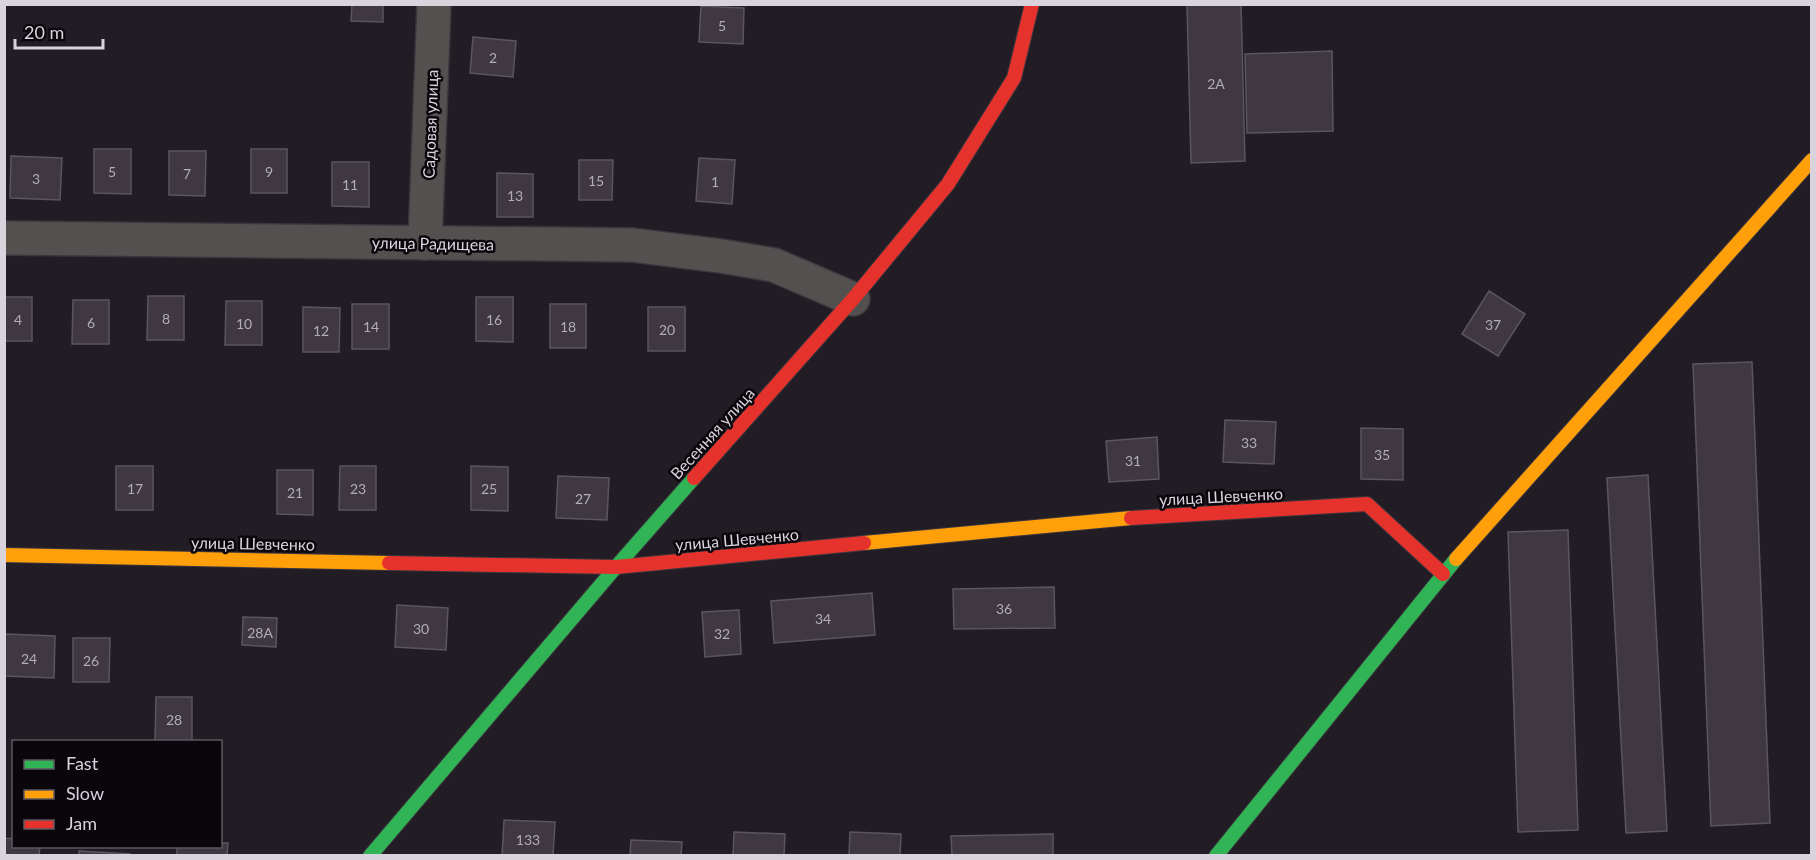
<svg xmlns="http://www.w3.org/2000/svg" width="1816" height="860" font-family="Lato,sans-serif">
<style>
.building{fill:#3f3843;stroke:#5b565d;stroke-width:1.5}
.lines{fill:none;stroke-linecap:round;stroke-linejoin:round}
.street-casing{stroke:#3b363d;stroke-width:36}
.fast-casing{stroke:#3b363d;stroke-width:16}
.slow-casing{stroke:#3b363d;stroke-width:16}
.jam-casing{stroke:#3b363d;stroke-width:16}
.street{stroke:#535050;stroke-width:33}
.fast{stroke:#30b455;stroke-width:14}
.slow{stroke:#ff9f0a;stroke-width:14}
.jam{stroke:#e5322d;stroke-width:14}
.labels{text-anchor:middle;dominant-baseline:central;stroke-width:5;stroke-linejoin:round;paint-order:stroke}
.number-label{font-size:14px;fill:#b2acb6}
.street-label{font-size:16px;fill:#d9d3dd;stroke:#0a060c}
</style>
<rect width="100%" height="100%" fill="#221c24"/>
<g class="building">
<path d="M352 4H383V22L351 21Z"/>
<path d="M1187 4H1241L1245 161 1191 163Z"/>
<path d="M701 6 744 8 743 44 699 42Z"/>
<path d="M473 37 516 41 513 77 470 73Z"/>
<path d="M1332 51 1333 131 1247 133 1245 54Z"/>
<path d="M94 149H131V194L94 193Z"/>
<rect x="251" y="149" width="36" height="44"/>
<path d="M169 151H206L205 196 169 195Z"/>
<path d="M11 156 62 158 60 200 10 198Z"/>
<path d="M699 158 735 160 732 204 696 201Z"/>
<path d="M579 160H613L612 200H579Z"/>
<path d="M332 162H369V207L332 206Z"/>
<path d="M497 173 533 174V217H497Z"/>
<path d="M1489 291 1525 314 1498 356 1462 334Z"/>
<path d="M148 296H184V340H147Z"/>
<rect x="4" y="297" width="28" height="44"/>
<path d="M476 297H513V342L476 341Z"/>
<path d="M73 300H109V344H72Z"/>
<path d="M226 301H262V345H225Z"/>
<rect x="352" y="304" width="37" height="45"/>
<rect x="550" y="304" width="36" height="44"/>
<path d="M303 307 340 308 339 352H303Z"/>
<rect x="648" y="307" width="37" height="44"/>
<path d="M1752 362 1770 823 1711 826 1693 364Z"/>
<path d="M1225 420 1276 422 1274 464 1223 462Z"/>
<path d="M1361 428 1403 429V480L1361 479Z"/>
<path d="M1157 437 1159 479 1109 482 1106 441Z"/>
<rect x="116" y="466" width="37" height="44"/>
<path d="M340 466H376V510H339Z"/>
<path d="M471 466 508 467V511L471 510Z"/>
<path d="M277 470H313V515L277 514Z"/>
<path d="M1648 475 1667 831 1626 833 1607 478Z"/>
<path d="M558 476 609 478 607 520 556 518Z"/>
<path d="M1568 530 1578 830 1518 832 1508 532Z"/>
<path d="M1054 587 1055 628 954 629 953 589Z"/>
<path d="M872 593 875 635 774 643 771 601Z"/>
<path d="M397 605 448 608 446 650 395 647Z"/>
<path d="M739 610 741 654 705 657 702 612Z"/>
<path d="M243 617 277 618 276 647 242 645Z"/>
<path d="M5 634 55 636 54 678 4 676Z"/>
<path d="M73 638H110L109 682H73Z"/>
<path d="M156 697H192V741H155Z"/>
<path d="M504 820 555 822 553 856H502Z"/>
<path d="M734 832 785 834 784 856H733Z"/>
<path d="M850 832 901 834 900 856H849Z"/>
<path d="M1053 834V856H952L951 836Z"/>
<path d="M4 838 14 839V846H40L39 856H4Z"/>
<path d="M631 840 682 842 681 856H630Z"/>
<path d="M220 843H228L227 856H177V846H220Z"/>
<path d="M79 851 130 854 129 856H79Z"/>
</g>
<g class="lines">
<defs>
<g id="street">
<path d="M4 238 632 245 721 256 774 265 853 299"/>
<path d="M425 243 434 4"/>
</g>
<g id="fast">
<path d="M370 856 616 567 694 478"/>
<path d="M1216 856 1456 559"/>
</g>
<g id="slow">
<path d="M864 543 1131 518"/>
<path d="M4 555 389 563"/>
<path d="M1456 559 1812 160"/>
</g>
<g id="jam">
<path d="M694 478 853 299 948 184 1014 78 1032 4"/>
<path d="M1131 518 1367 504 1443 574"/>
<path d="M389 563 616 567 864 543"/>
</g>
</defs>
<use href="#street" class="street-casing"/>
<use href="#fast" class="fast-casing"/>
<use href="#slow" class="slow-casing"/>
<use href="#jam" class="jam-casing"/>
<use href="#street" class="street"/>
<use href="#fast" class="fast"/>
<use href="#slow" class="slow"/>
<use href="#jam" class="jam"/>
</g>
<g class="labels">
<g class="number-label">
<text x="722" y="25">5</text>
<text x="493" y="57">2</text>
<text x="1216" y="83">2А</text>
<text x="112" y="171">5</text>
<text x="269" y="171">9</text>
<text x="187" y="173">7</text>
<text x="36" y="178">3</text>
<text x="596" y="180">15</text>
<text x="715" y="181">1</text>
<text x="350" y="184">11</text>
<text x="515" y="195">13</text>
<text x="166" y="318">8</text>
<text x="18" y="319">4</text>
<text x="494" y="319">16</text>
<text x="91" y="322">6</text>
<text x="244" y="323">10</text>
<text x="1493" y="324">37</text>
<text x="371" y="326">14</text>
<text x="568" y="326">18</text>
<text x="667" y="329">20</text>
<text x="321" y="330">12</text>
<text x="1249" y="442">33</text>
<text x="1382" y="454">35</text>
<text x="1133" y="460">31</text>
<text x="135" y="488">17</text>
<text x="358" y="488">23</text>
<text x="489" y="488">25</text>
<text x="295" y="492">21</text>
<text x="583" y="498">27</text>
<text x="1004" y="608">36</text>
<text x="823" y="618">34</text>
<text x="421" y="628">30</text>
<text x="260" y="632">28А</text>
<text x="722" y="633">32</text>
<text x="29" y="658">24</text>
<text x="91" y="660">26</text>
<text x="174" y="719">28</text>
<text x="528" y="839">133</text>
</g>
<g class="street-label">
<text transform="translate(430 124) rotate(-88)">Садовая улица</text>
<text transform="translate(433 243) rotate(1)">улица Радищева</text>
<text transform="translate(712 433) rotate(-48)">Весенняя улица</text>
<text transform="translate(1221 496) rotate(-3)">улица Шевченко</text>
<text transform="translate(737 539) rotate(-5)">улица Шевченко</text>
<text transform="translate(253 543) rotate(1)">улица Шевченко</text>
</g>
</g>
<rect width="1816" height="860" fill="none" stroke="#d9d3dd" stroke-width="12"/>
<rect x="12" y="740" width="210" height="108" fill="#0a060c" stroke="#5d5860" stroke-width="1.5"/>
<rect x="24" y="760" width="30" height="9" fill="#30b455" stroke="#5d5860" stroke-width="1.5"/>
<text x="66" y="770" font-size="18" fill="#d9d3dd">Fast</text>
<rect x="24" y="790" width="30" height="9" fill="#ff9f0a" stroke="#5d5860" stroke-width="1.5"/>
<text x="66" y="800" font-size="18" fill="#d9d3dd">Slow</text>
<rect x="24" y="820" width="30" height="9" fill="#e5322d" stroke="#5d5860" stroke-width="1.5"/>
<text x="66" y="830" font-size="18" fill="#d9d3dd">Jam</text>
<path d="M15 39v9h88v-9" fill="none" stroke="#d9d3dd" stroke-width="3"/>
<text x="24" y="39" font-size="18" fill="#d9d3dd" stroke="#0a060c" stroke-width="4.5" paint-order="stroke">20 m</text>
</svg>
